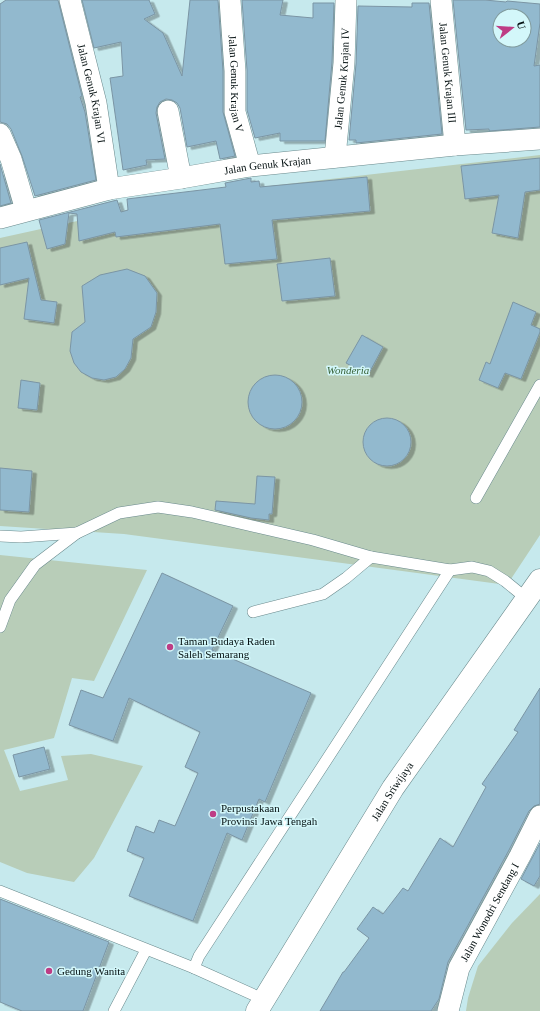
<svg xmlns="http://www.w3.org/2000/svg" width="540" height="1011" font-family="Georgia,serif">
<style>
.green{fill:#b8cdb8}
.building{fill:#92b9ce;stroke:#7b95a4;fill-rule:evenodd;filter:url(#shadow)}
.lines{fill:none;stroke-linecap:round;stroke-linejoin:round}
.lane-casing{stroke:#69898c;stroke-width:12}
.street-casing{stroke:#69898c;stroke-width:22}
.secondary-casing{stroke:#69898c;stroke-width:23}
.lane{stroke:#fff;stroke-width:11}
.street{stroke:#fff;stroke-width:21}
.secondary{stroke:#fff;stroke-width:22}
.poi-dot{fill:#be3c85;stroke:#d3f7fa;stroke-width:1.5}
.labels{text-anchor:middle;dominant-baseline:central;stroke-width:3;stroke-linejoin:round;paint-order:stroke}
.street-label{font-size:11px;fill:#041011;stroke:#d3f7fa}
.park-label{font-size:11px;font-style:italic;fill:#396339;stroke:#d3f7fa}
.poi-label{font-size:11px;fill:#041011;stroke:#d3f7fa;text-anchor:start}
</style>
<defs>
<filter id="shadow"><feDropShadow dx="4.5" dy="2.5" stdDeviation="0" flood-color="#0004"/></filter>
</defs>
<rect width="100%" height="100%" fill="#c6e9ed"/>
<g class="green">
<path d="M540 155V535L507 585 124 534 0 526V238L200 194Z"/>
<path d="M0 555 147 570 94 681 72 678 54 738 4 750 20 791 68 780 61 756 91 754 143 766 94 858 74 882 27 873 0 862Z"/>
<path d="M540 894V1011H466L468 998 478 966 512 923Z"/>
</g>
<g class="building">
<path d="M6 0H58L82 96 80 97 85 112 96 180 35 196 22 156 11 129 7 124 0 122V4Z"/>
<path d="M82 0H149L155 14 144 19 163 33 182 76 190 0H218L223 71V112L235 156 220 159 216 141 187 147 180 108 177 103 172 100 166 99 160 102 157 107 156 113 165 159 146 160 147 165 123 170 110 78 123 76 121 42 94 48Z"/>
<path d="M242 0H283L280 15 313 18V3H334L332 62 325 141H280V133L255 138 247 110V70Z"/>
<path d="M453 0H485L506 2 507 1 540 4V23L534 66 540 65V127L489 131V129L466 130ZM500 16H524V40H500Z"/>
<path d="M412 3H429L442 134 356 143V140H349L356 64 358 6 412 7Z"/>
<path d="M540 158V190L525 192 518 238 492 233 499 195 465 199 461 166Z"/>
<path d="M0 164 11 203 0 206Z"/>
<path d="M367 177 370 211 272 220 277 259 225 264 220 224 116 237 115 232 79 241 77 214 69 213 65 244 47 249 39 220 117 200 121 212 128 210 127 199 226 187 225 183 251 178V182L259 181 260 187Z"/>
<path d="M27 242 41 300 57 302 54 323 24 319 29 278 0 285V248Z"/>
<path d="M330 258 335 296 282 301 277 264Z"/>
<path d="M127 269 145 276 157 293 156 312 151 327 133 339 131 358 125 369 116 377 104 380 92 378 81 372 74 363 70 351 72 332 85 322 82 286 100 275Z"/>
<path d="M513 302 536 312 531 325 540 329V332L521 379 505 373 498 388 479 380 486 362 490 364Z"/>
<path d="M362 335 383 347 368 375 346 363Z"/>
<circle cx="275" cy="402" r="27"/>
<path d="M21 380 40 383 37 410 18 408Z"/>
<circle cx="387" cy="442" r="24"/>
<path d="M0 468 32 471 29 512 0 510Z"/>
<path d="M257 476 275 477 272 514H269V520L251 518 215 510 216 501 255 504Z"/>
<path d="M162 573 233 606 212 650 311 693 265 802 259 799 242 840 227 833 193 921 129 896 144 858 127 851 136 826 154 833 159 820 175 826 198 773 185 767 200 732 129 698 113 741 69 725 81 690 103 698Z"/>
<path d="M540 688V804L534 806 529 811 509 850 448 962 439 999 431 1011H320L343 972H344L369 938 357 929 373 907 383 914 403 888 408 891 440 838 453 847 486 787 482 784 518 732 514 730Z"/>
<path d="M44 747 50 769 19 777 13 755Z"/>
<path d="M540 843V876L534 886 521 879Z"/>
<path d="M0 899 109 942 83 1011H22L0 1002Z"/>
</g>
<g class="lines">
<defs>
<g id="lane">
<path d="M476 498 540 385"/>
<path d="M0 536 21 537 77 533"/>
<path d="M253 612 323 594 346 578 371 557 450 570 472 567 489 571 505 581 527 599"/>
<path d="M0 627 10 600 35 565 77 533 119 513 158 507 192 512 313 540 371 557"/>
<path d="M0 891 194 968"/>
<path d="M263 999 194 968 199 956 450 570"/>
<path d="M114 1011 146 950"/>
</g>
<g id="street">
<path id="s1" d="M70 0 96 103 109 189"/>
<path id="s2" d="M230 0 235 71V112L250 166"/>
<path id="s3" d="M441 0 455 145"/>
<path d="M168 111 181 178"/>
<path d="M0 134 11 159 26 210"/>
<path id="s4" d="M335 157 344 63 346 0"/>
<path id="s5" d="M0 218 109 189 181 178 250 166 455 145 540 139"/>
<path id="s6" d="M448 1011 459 968 520 856 540 816"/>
</g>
<g id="secondary">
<path id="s7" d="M257 1011 393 788 540 580"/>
</g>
</defs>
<use href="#lane" class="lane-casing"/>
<use href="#street" class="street-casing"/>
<use href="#secondary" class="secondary-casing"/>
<use href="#lane" class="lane"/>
<use href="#street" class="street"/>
<use href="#secondary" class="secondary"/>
</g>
<g class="poi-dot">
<circle cx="170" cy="647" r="4"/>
<circle cx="213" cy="814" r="4"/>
<circle cx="49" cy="971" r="4"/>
</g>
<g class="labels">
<g class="street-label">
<text stroke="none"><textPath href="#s3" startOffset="73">Jalan Genuk Krajan III</textPath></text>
<text stroke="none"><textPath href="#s4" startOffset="79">Jalan Genuk Krajan IV</textPath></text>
<text stroke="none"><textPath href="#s2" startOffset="84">Jalan Genuk Krajan V</textPath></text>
<text stroke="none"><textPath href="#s1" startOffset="96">Jalan Genuk Krajan VI</textPath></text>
<text stroke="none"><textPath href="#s5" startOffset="273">Jalan Genuk Krajan</textPath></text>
<text stroke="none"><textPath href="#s7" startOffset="258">Jalan Sriwijaya</textPath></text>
<text stroke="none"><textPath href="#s6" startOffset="108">Jalan Wonodri Sendang I</textPath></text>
</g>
<g class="park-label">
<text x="348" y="370">Wonderia</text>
</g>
<g class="poi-label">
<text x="178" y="641">Taman Budaya Raden<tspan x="178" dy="13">Saleh Semarang</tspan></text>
<text x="221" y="808">Perpustakaan<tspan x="221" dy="13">Provinsi Jawa Tengah</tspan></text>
<text x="57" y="971">Gedung Wanita</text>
</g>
</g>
<g transform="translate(512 28) rotate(73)"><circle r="19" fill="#d3f7fa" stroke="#809b9d"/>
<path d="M0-3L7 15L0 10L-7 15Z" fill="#be3c85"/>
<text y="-6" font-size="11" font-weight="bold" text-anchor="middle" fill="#041011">U</text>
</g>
</svg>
